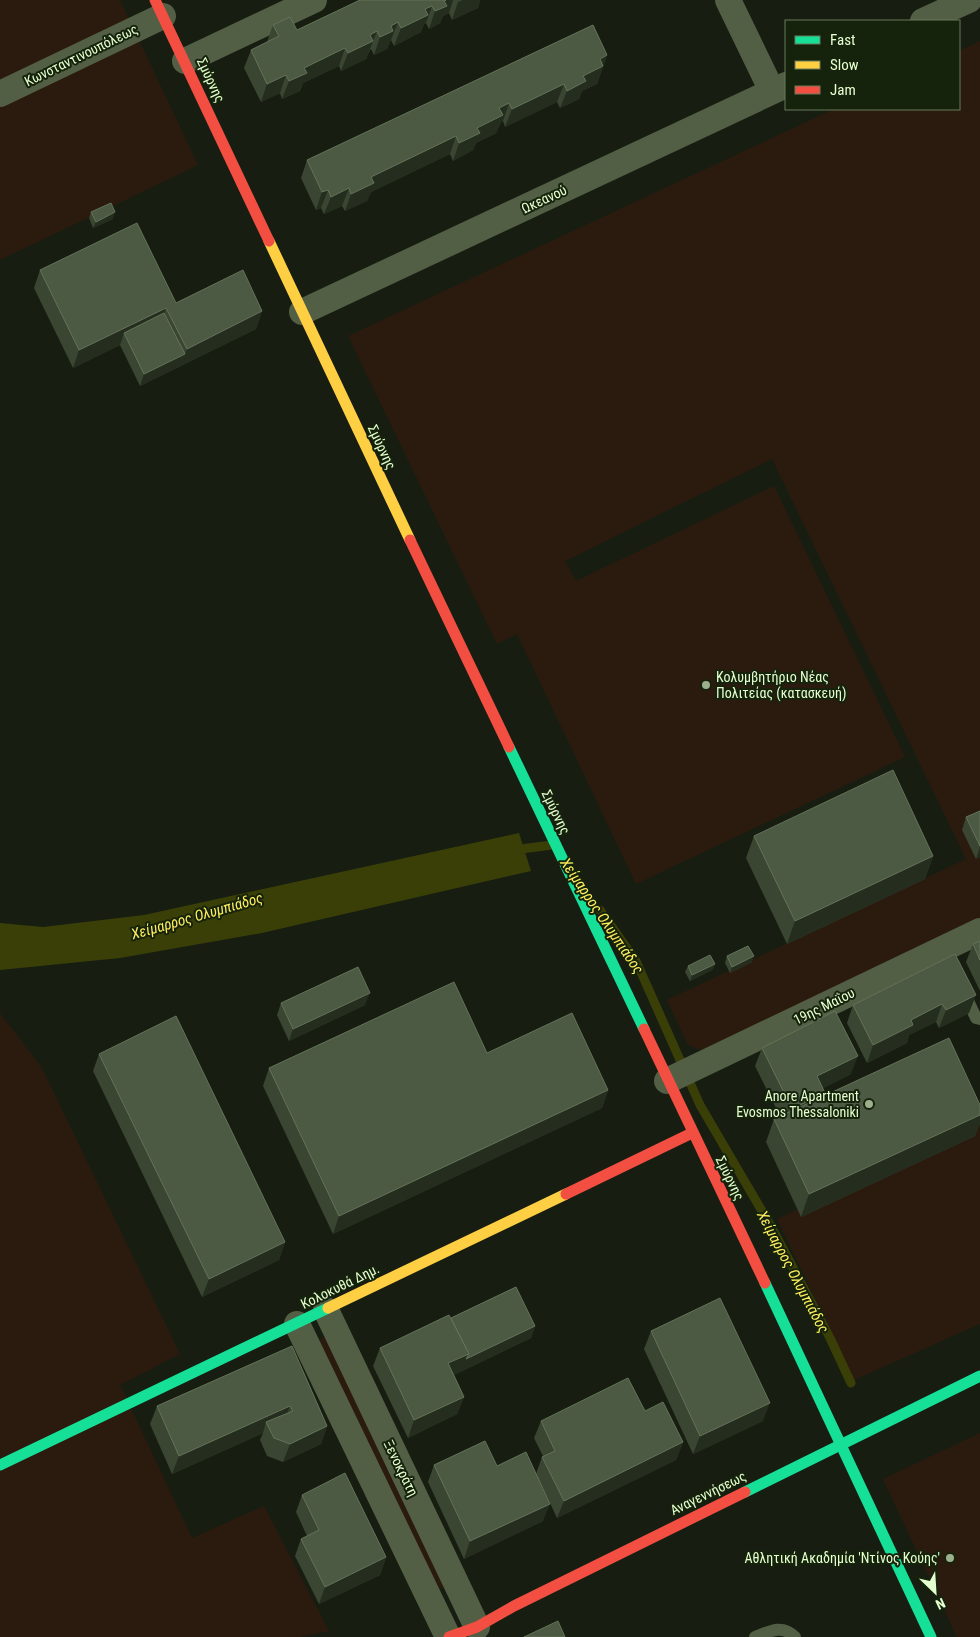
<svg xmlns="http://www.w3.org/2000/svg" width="980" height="1637" font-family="'Roboto Condensed',sans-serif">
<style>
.green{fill:#2b1b0f}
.water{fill:#3a3f07}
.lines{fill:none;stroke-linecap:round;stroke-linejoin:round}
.stream{stroke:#3a3f07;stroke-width:9}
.lane{stroke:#525f45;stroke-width:12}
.street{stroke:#525f45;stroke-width:26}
.fast{stroke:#16e098;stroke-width:11}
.slow{stroke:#ffcf43;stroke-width:11}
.jam{stroke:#f24e42;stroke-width:11}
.wall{fill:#3a4532}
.shaded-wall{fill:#242d1e}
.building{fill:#4c5943;stroke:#647359}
.poi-dot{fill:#9db08c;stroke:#16230c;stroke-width:2}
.labels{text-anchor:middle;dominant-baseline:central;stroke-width:4;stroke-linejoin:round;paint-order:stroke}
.street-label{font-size:14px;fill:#e5ffcf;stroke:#16230c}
.poi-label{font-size:14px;fill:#e5ffcf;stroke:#16230c;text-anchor:end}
.water-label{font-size:15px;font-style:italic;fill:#ffee5d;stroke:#16230c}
</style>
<rect width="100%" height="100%" fill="#171e11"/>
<g class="green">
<path d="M0 0H120L198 165 0 260Z"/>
<path d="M980 41V922L706 1052 688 1045 667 1000 966 859 772 459 565 561 576 581 774 486 905 757 636 884 517 634 497 644 348 336 834 109H959V51Z"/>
<path d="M0 1013 42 1068 180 1354 120 1385 192 1538 264 1506 329 1631 300 1637H0Z"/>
<path d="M980 1121V1324L854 1380 777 1219Z"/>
<path d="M323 1337H331L447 1586 435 1591 319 1342Z"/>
<path d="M980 1433V1637H957L883 1479Z"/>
</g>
<path class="water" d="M519 833 531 871 262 933 120 958 0 970V923L43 927 144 915Z"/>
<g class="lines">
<g class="stream">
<path d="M513 850 552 845"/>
<path d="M600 910 636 961 700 1105 772 1228 830 1338 851 1383"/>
</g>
<g class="lane">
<path d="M964 992 976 1018 980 1019"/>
<path d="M755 1637C770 1631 782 1624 795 1637"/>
</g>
<g class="street">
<path d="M728 0 772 91"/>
<path d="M923 21 969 0"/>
<path d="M185 61 314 0"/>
<path d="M0 94 163 16"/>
<path d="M302 312 786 85"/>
<path d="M667 1081 980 931"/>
<path d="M326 1310 477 1627"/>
<path d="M297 1324 448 1637"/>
</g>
<g class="fast">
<path d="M509 747 644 1029"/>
<path d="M765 1283 931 1637"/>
<path d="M0 1465 328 1308"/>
<path d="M745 1492 980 1376"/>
</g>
<g class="slow">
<path d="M269 241 410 540"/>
<path d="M328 1308 566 1194"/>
</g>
<g class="jam">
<path d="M155 0 269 241"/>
<path d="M410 540 509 747"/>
<path d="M644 1029 765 1283"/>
<path d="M566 1194 692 1133"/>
<path d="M449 1637 477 1627 514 1606 745 1492"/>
</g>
</g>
<g class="wall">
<path d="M360 0H480L478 8 452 20 449 13 443 16 440 23 429 29 426 23 424 24 421 32 394 46 391 40 390 41 387 49 374 55 371 49 370 50 366 59 341 71 339 66 303 83 300 91 282 99 280 93 261 102 244 68 251 50 267 42 273 25 297 30Z"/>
<path d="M607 55 597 84 582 91 579 99 560 108 557 102 505 127 503 121 501 122 496 133 476 143 473 150 453 161 450 154 371 192 367 201 345 211 342 206 324 214 321 208 316 210 301 178 307 160Z"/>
<path d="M91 212 113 219 93 228 89 218Z"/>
<path d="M40 270 176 303 262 311 256 329 140 386 120 345 73 368 34 288Z"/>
<path d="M980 811V857L976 859 962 830 966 817Z"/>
<path d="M754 836 933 856 925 879 787 944 746 858Z"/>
<path d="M980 941V991L966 962 973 944Z"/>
<path d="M955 954 969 1013 939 1028 936 1022 909 1035 907 1043 867 1063 847 1023 853 1005Z"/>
<path d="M727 956 752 962 730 973 725 963Z"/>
<path d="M715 964 712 970 690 981 685 972 688 966Z"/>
<path d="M281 1003 365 1005 289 1041 277 1015Z"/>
<path d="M762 1048 851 1074 823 1088 824 1096 980 1105V1123L975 1136 801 1217 766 1142 774 1119 780 1116 755 1066Z"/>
<path d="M487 1053 608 1090 602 1108 333 1234 263 1086 269 1068Z"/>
<path d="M99 1054 285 1242 279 1260 202 1297 93 1071Z"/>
<path d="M451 1318 535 1326 531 1338 454 1375 464 1397 457 1414 408 1438 373 1366 380 1348Z"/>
<path d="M651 1331 763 1421 693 1454 644 1349Z"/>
<path d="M292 1346 327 1426 321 1444 283 1462 267 1456 260 1440 263 1433 172 1474 150 1424 157 1406Z"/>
<path d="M645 1411 683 1442 676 1460 557 1518 542 1486 543 1521 464 1559 428 1482 434 1465 497 1466 536 1474 542 1457 543 1456 534 1438 541 1421Z"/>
<path d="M302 1495 386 1557 380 1575 319 1604 295 1556 301 1539 307 1536 296 1512Z"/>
</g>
<g class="shaded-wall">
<path d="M446 0H453L449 13 443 16 440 23 429 29 435 11Z"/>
<path d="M463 0H480L478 8 452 20 458 2Z"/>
<path d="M432 6 426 23 424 24 421 32 394 46 401 28 425 9Z"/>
<path d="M398 22 391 40 390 41 387 49 374 55 380 37 391 26Z"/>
<path d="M377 31 366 59 341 71 348 53 370 35Z"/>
<path d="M345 48 339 66 303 83 300 91 282 99 289 81 304 68Z"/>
<path d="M607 55 597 84 582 91 579 99 560 108 567 91 583 76 600 59Z"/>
<path d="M286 75 280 93 261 102 267 84Z"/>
<path d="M564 84 557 102 505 127 512 109Z"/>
<path d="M509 103 503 121 501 122 496 133 476 143 473 150 453 161 459 143 499 108Z"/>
<path d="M456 136 450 154 371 192 367 201 345 211 351 194 371 177Z"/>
<path d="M349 188 342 206 324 214 331 197Z"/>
<path d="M328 190 321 208 316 210 322 192Z"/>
<path d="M115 212 113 219 93 228 96 222Z"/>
<path d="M166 308 160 325 124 333 120 345 73 368 79 350Z"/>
<path d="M262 311 256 329 140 386 144 374 185 354 187 349Z"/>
<path d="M980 847V857L976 859Z"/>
<path d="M933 856 925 879 787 944 795 921Z"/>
<path d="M754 956 752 962 730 973 732 967Z"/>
<path d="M715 964 712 970 690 981 692 975Z"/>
<path d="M370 993 365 1005 289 1041 293 1029Z"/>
<path d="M976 995 969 1013 939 1028 946 1010Z"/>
<path d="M942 1004 936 1022 909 1035 907 1043 867 1063 873 1045 911 1020Z"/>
<path d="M858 1056 851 1074 811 1094 817 1076Z"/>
<path d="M608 1090 602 1108 333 1234 339 1216Z"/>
<path d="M825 1093 819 1110 786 1127 792 1109Z"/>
<path d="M980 1115V1123L975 1136 801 1217 809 1194Z"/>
<path d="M285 1242 279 1260 202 1297 209 1279Z"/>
<path d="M535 1326 531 1338 442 1381 448 1363 469 1354Z"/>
<path d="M464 1397 457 1414 408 1438 414 1420Z"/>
<path d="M770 1403 763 1421 693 1454 700 1436Z"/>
<path d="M290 1406 284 1423 266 1422 263 1433 172 1474 179 1456Z"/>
<path d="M327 1426 321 1444 283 1462 290 1444Z"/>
<path d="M683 1442 676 1460 557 1518 564 1501Z"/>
<path d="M550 1504 543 1521 464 1559 470 1541Z"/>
<path d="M386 1557 380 1575 319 1604 325 1587Z"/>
</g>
<g class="building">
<path d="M360 0H446L444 1 447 6 435 11 432 6 425 9 428 15 401 28 398 22 391 26 393 31 380 37 377 31 370 35 373 41 348 53 345 48 304 68 307 73 289 81 286 75 267 84 251 50 279 36 273 25 290 17 297 30Z"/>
<path d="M593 25 607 55 600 59 603 66 583 76 586 81 567 91 564 84 512 109 509 103 499 108 503 115 477 128 480 133 459 143 456 136 371 177 374 183 351 194 349 188 331 197 328 190 322 192 307 160Z"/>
<path d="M111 203 115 212 96 222 91 212Z"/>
<path d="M137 223 176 303 243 270 262 311 187 349 166 308 79 350 40 270Z"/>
<path d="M164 313 185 354 144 374 124 333Z"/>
<path d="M893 770 933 856 795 921 754 836Z"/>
<path d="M980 811V846L966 817Z"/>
<path d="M980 941V960L973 944Z"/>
<path d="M748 946 754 956 732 967 727 956Z"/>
<path d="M955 954 976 995 946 1010 942 1004 911 1020 913 1025 873 1045 853 1005Z"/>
<path d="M710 955 715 964 692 975 688 966Z"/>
<path d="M358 967 370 993 293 1029 281 1003Z"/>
<path d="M454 982 487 1053 572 1013 608 1090 339 1216 269 1068Z"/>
<path d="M835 1011 858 1056 817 1076 825 1093 792 1109 762 1048Z"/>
<path d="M176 1016 285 1242 209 1279 99 1054Z"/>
<path d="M949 1038 980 1105V1115L809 1194 774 1119Z"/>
<path d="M516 1287 535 1326 466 1359 469 1354 451 1318Z"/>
<path d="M720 1298 770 1403 700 1436 651 1331Z"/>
<path d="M449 1315 469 1354 448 1363 464 1397 414 1420 380 1348Z"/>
<path d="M292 1346 327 1426 290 1444 274 1438 266 1422 293 1411 290 1406 179 1456 157 1406Z"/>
<path d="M628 1378 645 1411 663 1402 683 1442 564 1501 542 1457 555 1451 541 1421Z"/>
<path d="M485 1441 497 1466 526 1452 550 1504 470 1541 434 1465Z"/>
<path d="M345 1473 386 1557 325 1587 301 1539 319 1530 302 1495Z"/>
<path d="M558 1621 565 1637H524Z"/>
</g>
<g class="poi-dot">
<circle cx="706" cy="685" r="5"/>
<circle cx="869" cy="1104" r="5"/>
<circle cx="950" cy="1558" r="5"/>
</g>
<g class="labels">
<g class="street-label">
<text transform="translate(81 55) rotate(-26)">Κωνσταντινουπόλεως</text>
<text transform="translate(211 80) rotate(65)">Σμύρνης</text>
<text transform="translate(544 199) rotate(-25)">Ωκεανού</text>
<text transform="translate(382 447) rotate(65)">Σμύρνης</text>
<text transform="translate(556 812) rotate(64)">Σμύρνης</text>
<text transform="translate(824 1006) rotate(-26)">19ης Μαΐου</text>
<text transform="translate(730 1178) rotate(64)">Σμύρνης</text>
<text transform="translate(340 1286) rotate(-26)">Κολοκυθά Δημ.</text>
<text transform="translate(401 1468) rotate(64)">Ξενοκράτη</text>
<text transform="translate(708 1493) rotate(-26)">Αναγεννήσεως</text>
</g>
<g class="poi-label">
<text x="716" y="677" text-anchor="start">Κολυμβητήριο Νέας<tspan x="716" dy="16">Πολιτείας (κατασκευή)</tspan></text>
<text x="859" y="1096">Anore Apartment<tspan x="859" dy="16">Evosmos Thessaloniki</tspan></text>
<text x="940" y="1558">Αθλητική Ακαδημία 'Ντίνος Κούης'</text>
</g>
<g class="water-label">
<text transform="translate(197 916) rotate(-16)">Χείμαρρος Ολυμπιάδος</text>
<text transform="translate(602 916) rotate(56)">Χείμαρρος Ολυμπιάδος</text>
<text transform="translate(793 1272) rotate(62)">Χείμαρρος Ολυμπιάδος</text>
</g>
</g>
<rect x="785" y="20" width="175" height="90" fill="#16230c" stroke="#697b5a"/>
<rect x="795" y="36" width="25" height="8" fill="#16e098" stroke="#697b5a"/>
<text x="830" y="45" font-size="15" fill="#e5ffcf">Fast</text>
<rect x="795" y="61" width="25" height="8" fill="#ffcf43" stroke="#697b5a"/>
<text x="830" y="70" font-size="15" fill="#e5ffcf">Slow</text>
<rect x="795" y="86" width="25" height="8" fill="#f24e42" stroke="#697b5a"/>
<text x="830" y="95" font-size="15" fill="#e5ffcf">Jam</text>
<g transform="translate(935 1592) rotate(155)" stroke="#16230c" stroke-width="4" paint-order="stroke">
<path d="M0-4L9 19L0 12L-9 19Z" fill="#e5ffcf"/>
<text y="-8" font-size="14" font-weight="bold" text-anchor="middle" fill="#e5ffcf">N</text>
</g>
</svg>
